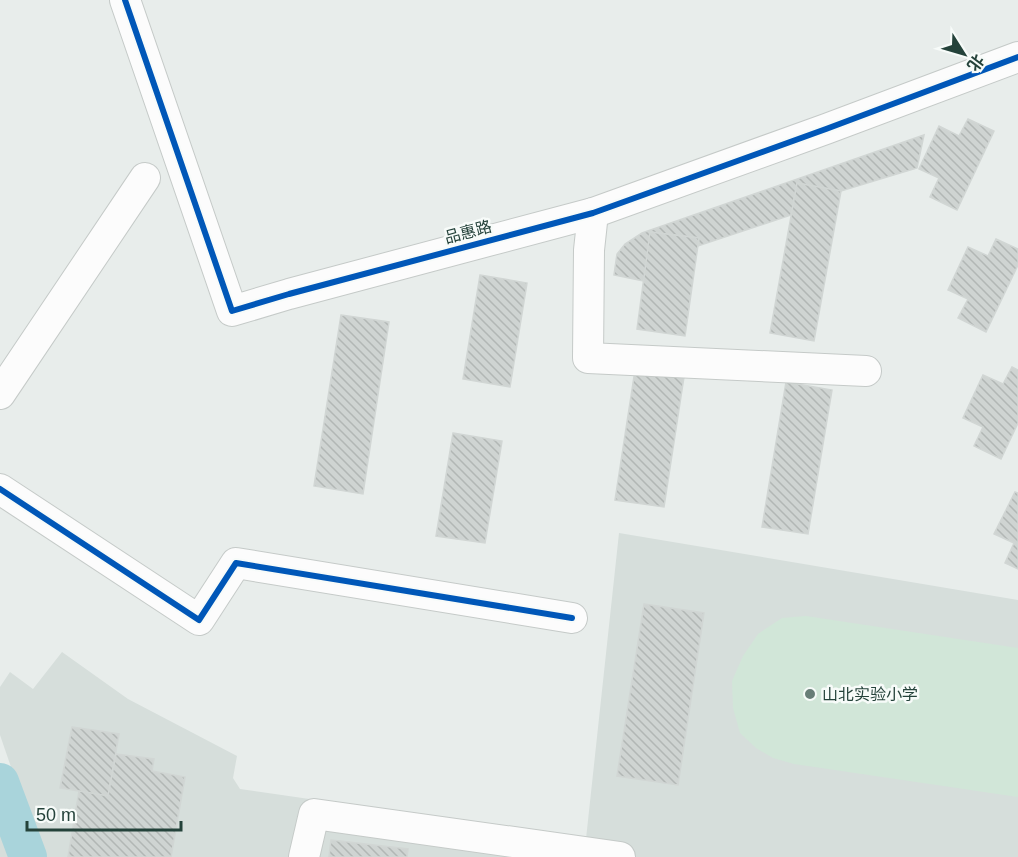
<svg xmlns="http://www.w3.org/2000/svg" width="1018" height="857" font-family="Helvetica,'Noto Sans SC',sans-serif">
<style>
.built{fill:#d6dedb}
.garden{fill:#d1e6d8}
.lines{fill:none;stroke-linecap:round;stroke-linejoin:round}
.river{stroke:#a9d4db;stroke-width:38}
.building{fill:url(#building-back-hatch);stroke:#d1d6d4;stroke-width:1.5}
.minor-casing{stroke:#c5cac8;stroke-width:32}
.minor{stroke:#fcfcfc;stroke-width:30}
.cycleway-casing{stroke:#f7fbf9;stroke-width:10}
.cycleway{stroke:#0057b8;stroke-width:6}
.poi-dot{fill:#697e78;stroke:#f7fbf9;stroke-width:2}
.labels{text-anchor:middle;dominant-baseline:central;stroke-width:5;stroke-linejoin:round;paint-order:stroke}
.street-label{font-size:16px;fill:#24423a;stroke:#f7fbf9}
.poi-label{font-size:16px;fill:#24423a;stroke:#f7fbf9;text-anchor:start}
</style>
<defs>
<pattern id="building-back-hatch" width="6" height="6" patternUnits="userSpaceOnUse" patternTransform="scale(1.5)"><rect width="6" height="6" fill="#cfd4d2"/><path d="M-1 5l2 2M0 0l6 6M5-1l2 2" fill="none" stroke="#b2b7b5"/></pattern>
</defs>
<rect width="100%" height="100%" fill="#e8edeb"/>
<g class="built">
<path d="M619 533 1018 600V857H42L0 735V687L10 672 33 689 62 652 128 699 237 756 233 778 240 789 586 839Z"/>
<path d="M0 821 14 857H0Z"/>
</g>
<path class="garden" d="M806 616 1018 648V797L794 764 773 758 756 748 740 733 733 708 732 681 743 656 758 634 782 618Z"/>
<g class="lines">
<path class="river" d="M0 782 28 857"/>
</g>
<g class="building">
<path d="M968 119 994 131 957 210 930 197 939 178 919 169 939 126 959 136Z"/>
<path d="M924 135 917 168 841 191 797 183 791 215 698 246 699 238 650 232 644 281 614 275 617 254 625 244 642 233Z"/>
<path d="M797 183 841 191 814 341 770 333Z"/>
<path d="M650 232 699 238 685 336 637 329Z"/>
<path d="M996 239 1018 249V265L986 332 958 318 968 299 948 290 968 247 988 256Z"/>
<path d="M480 275 527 283 510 387 463 379Z"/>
<path d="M341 315 389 322 363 494 314 486Z"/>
<path d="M1012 367 1018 370V423L1001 459 974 446 983 427 963 418 983 375 1003 384Z"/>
<path d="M635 370 684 377 664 507 615 500Z"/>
<path d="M786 382 832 390 808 534 762 527Z"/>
<path d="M453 433 502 441 485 543 436 536Z"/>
<path d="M1015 492 1018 493V569L1005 563 1014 543 994 534Z"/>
<path d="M644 604 704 613 678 785 617 776Z"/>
<path d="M72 727 119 734 108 796 60 788Z"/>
<path d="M116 754 154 759 152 771 185 777 171 857H68L79 791 108 796Z"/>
<path d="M331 840 408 849 407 857H329Z"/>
</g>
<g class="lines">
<defs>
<g id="minor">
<path d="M125 0 232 311 289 294 593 213 826 129 1018 57"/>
<path d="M593 213 589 250 588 358 866 371"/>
<path d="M0 394 145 178"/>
<path d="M0 489 199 620 236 563 572 618"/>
<path d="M304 857 314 814 620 857"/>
</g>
</defs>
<use href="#minor" class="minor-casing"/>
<use href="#minor" class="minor"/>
<defs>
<g id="cycleway">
<path d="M125 0 232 311 289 294 593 213 826 129 1018 57"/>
<path d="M0 489 199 620 236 563 572 618"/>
</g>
</defs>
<use href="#cycleway" class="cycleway-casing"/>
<use href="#cycleway" class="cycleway"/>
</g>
<circle class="poi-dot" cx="810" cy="694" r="6"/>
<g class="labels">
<g class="street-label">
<text transform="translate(468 232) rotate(-15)">品惠路</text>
</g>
<g class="poi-label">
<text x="822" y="694">山北实验小学</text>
</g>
</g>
<g transform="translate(964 54) rotate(127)" stroke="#f7fbf9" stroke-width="4.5" paint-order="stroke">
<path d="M0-4.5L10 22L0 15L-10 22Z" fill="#24423a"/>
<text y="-9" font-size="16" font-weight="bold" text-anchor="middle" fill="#24423a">北</text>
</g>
<path d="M27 821v9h154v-9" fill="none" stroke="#24423a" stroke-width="3"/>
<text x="36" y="821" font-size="18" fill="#24423a" stroke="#f7fbf9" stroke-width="4.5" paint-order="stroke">50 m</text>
</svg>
